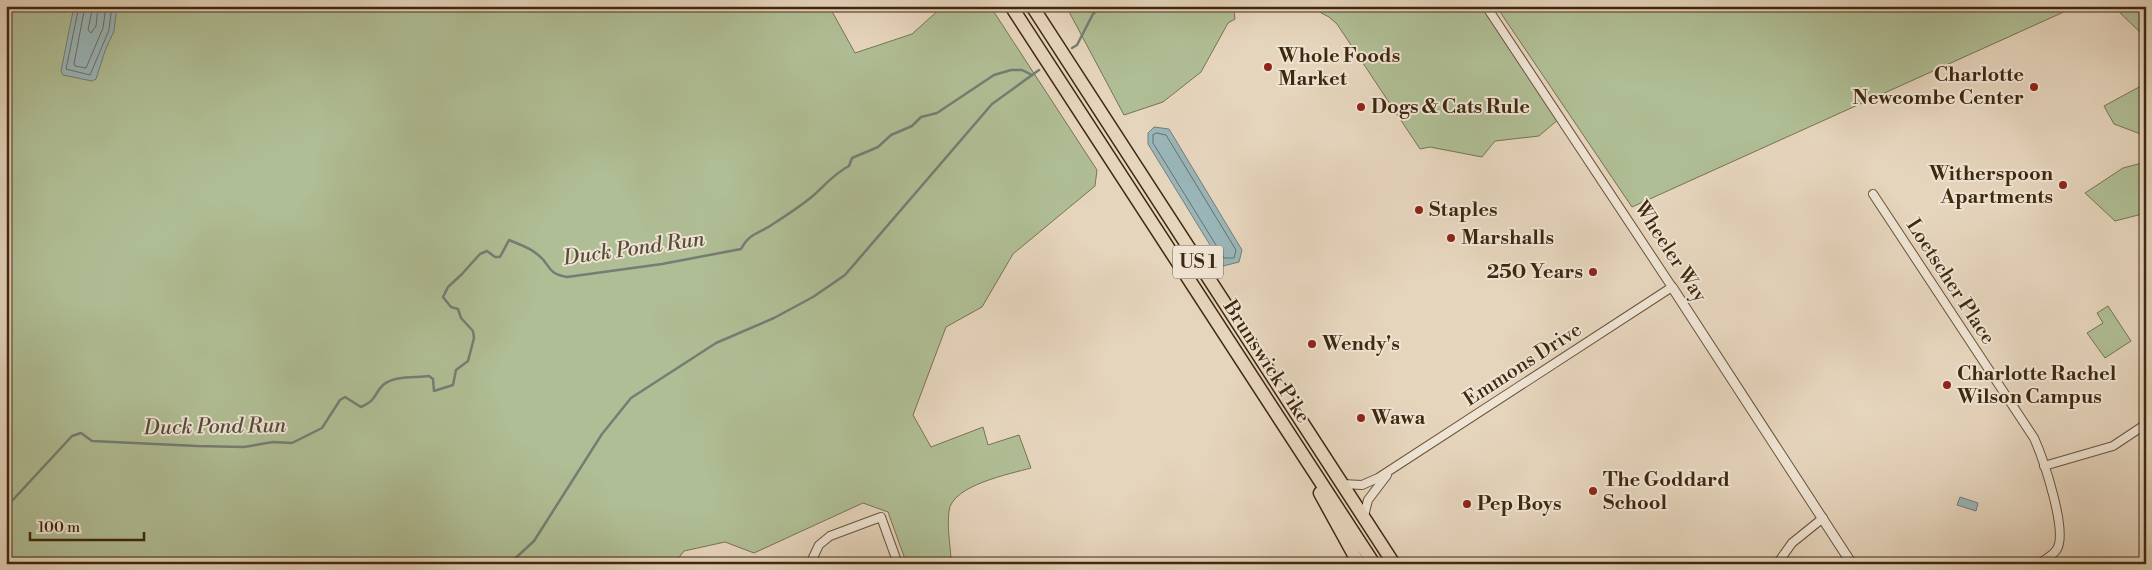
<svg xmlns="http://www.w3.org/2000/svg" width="2152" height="570" font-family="'Libre Bodoni',serif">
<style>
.green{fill:#b0be95;stroke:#787352}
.water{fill:#99b6ba;stroke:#757d75}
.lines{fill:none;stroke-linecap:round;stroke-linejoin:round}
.shore{stroke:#6c6f64;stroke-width:1}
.stream{stroke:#757d75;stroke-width:2.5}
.minor-casing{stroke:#69533a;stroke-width:10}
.tertiary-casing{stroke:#69533a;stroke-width:11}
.trunk-casing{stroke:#3f280e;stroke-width:15}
.minor{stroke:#efe4d4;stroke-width:8}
.tertiary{stroke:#efe4d4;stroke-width:9}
.trunk{stroke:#e6d5bd;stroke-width:12}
.poi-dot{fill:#8f2418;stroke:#efe4d4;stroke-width:2}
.labels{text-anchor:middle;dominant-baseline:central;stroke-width:4;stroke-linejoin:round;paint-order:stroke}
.shield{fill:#efe4d4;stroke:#746049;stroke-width:1}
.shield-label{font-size:19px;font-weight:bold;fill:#3f280e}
.poi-label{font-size:20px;font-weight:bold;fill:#3f280e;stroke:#efe4d4;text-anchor:start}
.street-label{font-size:20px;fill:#3f280e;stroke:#efe4d4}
.water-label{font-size:21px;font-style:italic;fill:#564c39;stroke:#efe4d4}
</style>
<rect width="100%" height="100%" fill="#e6d5bd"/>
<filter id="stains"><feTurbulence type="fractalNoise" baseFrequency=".004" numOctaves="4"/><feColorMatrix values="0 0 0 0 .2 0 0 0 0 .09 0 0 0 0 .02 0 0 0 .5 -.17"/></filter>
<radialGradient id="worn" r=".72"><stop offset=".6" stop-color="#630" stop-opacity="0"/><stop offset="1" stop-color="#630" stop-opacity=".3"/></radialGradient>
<g class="green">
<path d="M6 6H829L855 53 912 34 943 6H990L1097 170 1095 186 1013 254 982 307 946 327 913 415 931 447 983 427 988 445 1019 435 1031 468C1010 474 952 485 949 511 947 526 950 544 951 558L943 564H911L906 562 888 512 863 503 754 553 725 542 684 551 674 564H6Z"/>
<path d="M1066 6H1242L1234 11 1235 19 1228 23 1201 72 1163 102 1124 115Z"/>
<path d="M1308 6H1486L1560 118 1539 136 1495 141 1482 157 1430 147 1420 149 1337 24 1329 17Z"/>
<path d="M1496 6H2077L1632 207Z"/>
<path d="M2113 6H2146V38L2114 7Z"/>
<path d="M2146 80V136L2114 124 2104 106 2141 86Z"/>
<path d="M2146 162V213L2115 221 2085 193 2123 168Z"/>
<path d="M2108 306 2131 341 2105 358 2087 333 2103 323 2097 313Z"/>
</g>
<g class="water">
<path d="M74 6H117L114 31 105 51 96 79 92 81 63 75 61 71Z"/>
<path d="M1154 127 1169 129 1242 250 1239 262 1223 266 1148 144V133Z"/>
<path d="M1960 497 1978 503 1976 511 1957 505Z"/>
</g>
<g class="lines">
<g class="shore">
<path d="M79 6 66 69 90 75 109 30 112 6"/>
<path d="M85 6 74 64 75 66 86 68 103 28 106 6"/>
<path d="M93 6 88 30 91 33 96 26 98 6"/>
<path d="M1157 133 1166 135 1236 250 1234 258H1224L1153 143V135Z"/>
</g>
<g class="stream">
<path d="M1072 48 1077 45 1093 14 1103 6"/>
<path d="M6 524 10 503 72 436 81 433 92 441 197 446 244 447 273 442 292 443 322 428 340 400 345 397 361 407C378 399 372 396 383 385 394 375 416 378 429 376L433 379 434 391 453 385 456 370 468 361 474 338 473 331 461 318 458 309 451 307 443 297 448 287 462 274 480 254 487 251 495 257H500L509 240C518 244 529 247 537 254 552 265 545 273 567 277L662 264 741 249C749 233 759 234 773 224 787 215 801 206 814 195 826 184 835 173 849 166L852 158 878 147 891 135 912 126 921 117 937 113 994 75 1011 70H1022L1032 75"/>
<path d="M509 564 534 541 602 434 631 398 716 343 774 318 813 297 845 275 992 104 1039 70"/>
</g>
<defs>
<g id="minor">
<path d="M1873 194 2034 438C2043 458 2068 531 2057 549 2053 556 2045 559 2039 564"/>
<path d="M2044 466 2113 446 2146 424"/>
<path d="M1342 484 1362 485 1378 478 1672 287 1486 6"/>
<path d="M1364 516 1368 500 1387 475"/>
<path d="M810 564 819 545 830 536 881 517 898 564"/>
<path d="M1777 564 1792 543 1823 518"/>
</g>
<path id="tertiary" d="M1672 287 1852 564"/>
<g id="trunk">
<path d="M1011 6 1374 564"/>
<path d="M1032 6 1394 564"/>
<path d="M1320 493 1359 564"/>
</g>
</defs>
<use href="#minor" class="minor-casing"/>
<use href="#tertiary" class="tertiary-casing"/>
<use href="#trunk" class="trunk-casing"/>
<use href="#minor" class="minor"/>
<use href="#tertiary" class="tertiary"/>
<use href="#trunk" class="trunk"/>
</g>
<g class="poi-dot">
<circle cx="1268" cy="67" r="5"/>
<circle cx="2034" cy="87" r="5"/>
<circle cx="1361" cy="107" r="5"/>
<circle cx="2063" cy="185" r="5"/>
<circle cx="1419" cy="210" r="5"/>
<circle cx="1451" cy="238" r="5"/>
<circle cx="1593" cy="272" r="5"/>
<circle cx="1312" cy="344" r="5"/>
<circle cx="1947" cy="385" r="5"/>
<circle cx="1361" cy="418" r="5"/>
<circle cx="1593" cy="491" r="5"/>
<circle cx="1467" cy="504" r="5"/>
</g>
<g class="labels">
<rect class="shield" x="1173" y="245.5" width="50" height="33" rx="4"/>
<g class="shield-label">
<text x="1198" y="262">US 1</text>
</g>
<g class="poi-label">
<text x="1278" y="56">Whole Foods<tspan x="1278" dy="23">Market</tspan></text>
<text x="2024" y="75" text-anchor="end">Charlotte<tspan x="2024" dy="23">Newcombe Center</tspan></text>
<text x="1371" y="107">Dogs &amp; Cats Rule</text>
<text x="2053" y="174" text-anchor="end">Witherspoon<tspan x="2053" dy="23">Apartments</tspan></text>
<text x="1429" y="210">Staples</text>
<text x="1461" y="238">Marshalls</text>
<text x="1583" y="272" text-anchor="end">250 Years</text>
<text x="1322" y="344">Wendy's</text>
<text x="1957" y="374">Charlotte Rachel<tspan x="1957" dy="23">Wilson Campus</tspan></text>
<text x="1371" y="418">Wawa</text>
<text x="1603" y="480">The Goddard<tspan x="1603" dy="23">School</tspan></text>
<text x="1477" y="504">Pep Boys</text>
</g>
<g class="street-label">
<text transform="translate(1670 252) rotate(57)">Wheeler Way</text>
<text transform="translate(1950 282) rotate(57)">Loetscher Place</text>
<text transform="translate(1266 362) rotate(57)">Brunswick Pike</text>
<text transform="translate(1523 365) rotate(-33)">Emmons Drive</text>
</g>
<g class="water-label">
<text transform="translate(634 249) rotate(-8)">Duck Pond Run</text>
<text transform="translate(215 427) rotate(-1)">Duck Pond Run</text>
</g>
</g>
<rect width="2152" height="570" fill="none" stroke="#e6d5bd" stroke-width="25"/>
<rect x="8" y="8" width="2137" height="555" fill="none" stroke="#3f280e" stroke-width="2.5"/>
<rect x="12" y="12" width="2127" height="545" fill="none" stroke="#3f280e"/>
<path d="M30 532v8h114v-8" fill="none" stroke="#3f280e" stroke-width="2.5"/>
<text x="38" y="532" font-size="15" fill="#3f280e" stroke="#efe4d4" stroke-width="4" paint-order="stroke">100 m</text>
<rect width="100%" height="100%" filter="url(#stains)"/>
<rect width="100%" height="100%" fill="url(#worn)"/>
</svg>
